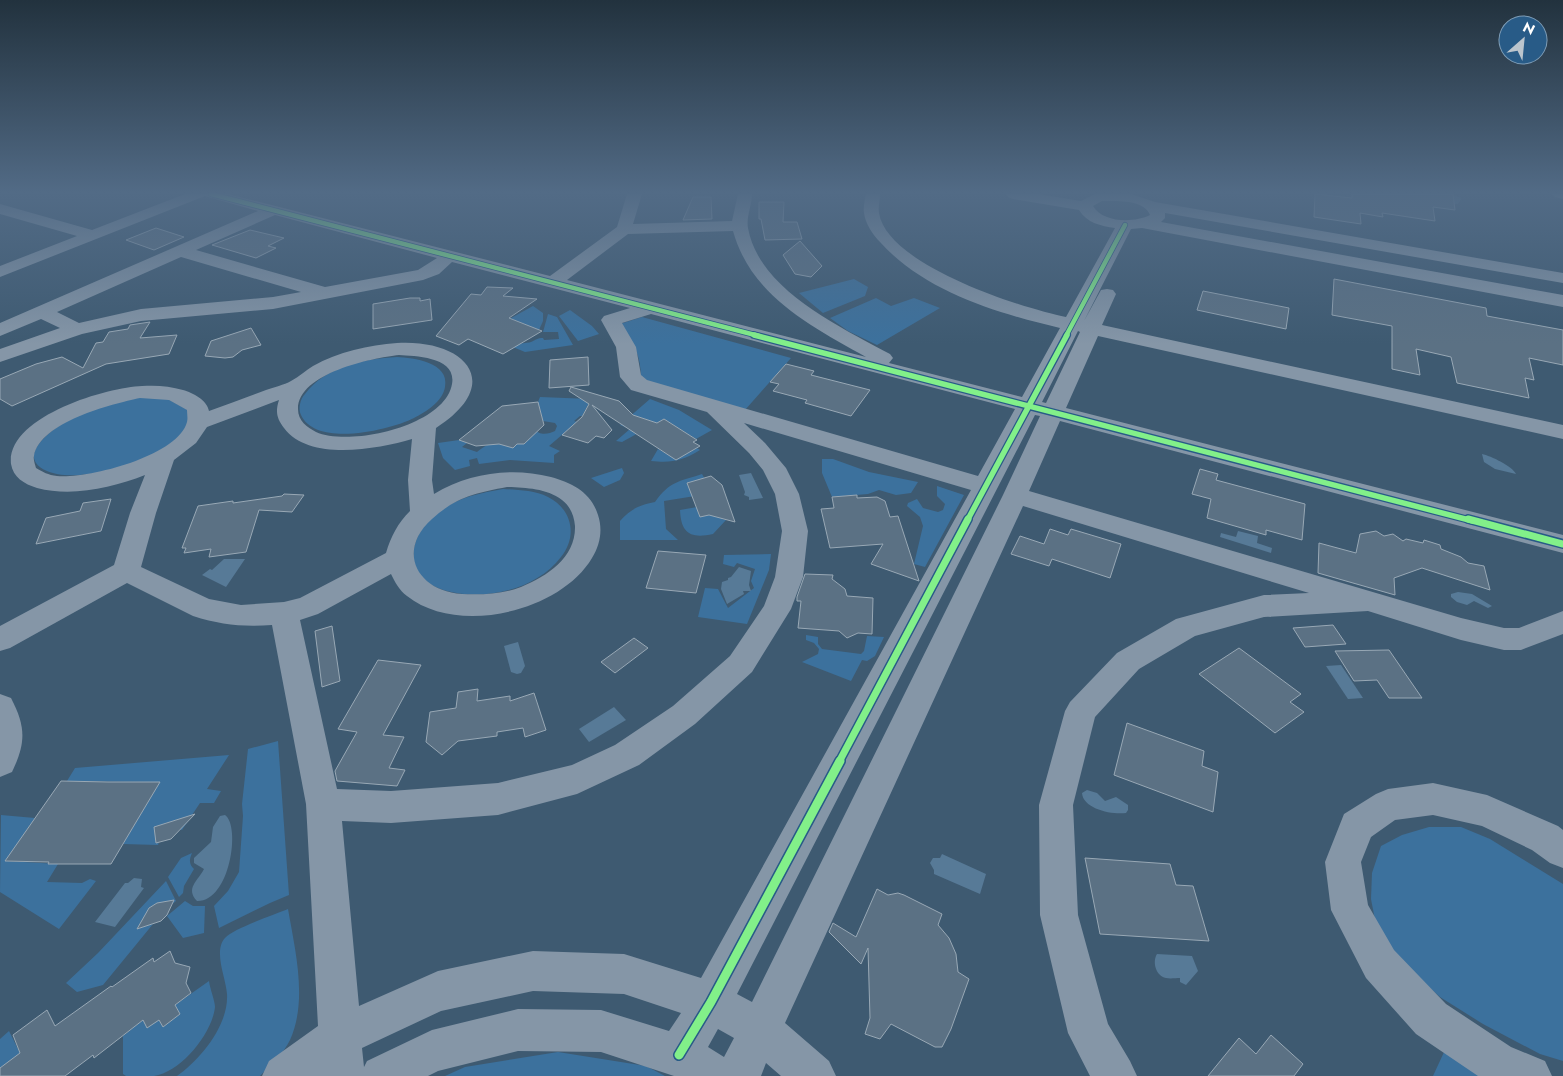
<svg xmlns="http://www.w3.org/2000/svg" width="1563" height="1076" font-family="Jost,sans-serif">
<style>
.green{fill:#3c719d}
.water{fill:#577a97}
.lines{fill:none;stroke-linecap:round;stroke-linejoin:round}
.stream{stroke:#577a97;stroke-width:4}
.building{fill:#5b7184;stroke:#98a8b5}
.minor{fill:#8596a7;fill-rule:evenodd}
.cycleway-far3-casing{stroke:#285b87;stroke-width:6}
.cycleway-far2-casing{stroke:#285b87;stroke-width:8}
.cycleway-far1-casing{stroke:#285b87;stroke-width:10}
.cycleway-casing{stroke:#285b87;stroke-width:12}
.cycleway-far3{stroke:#82f089;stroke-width:4.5}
.cycleway-far2{stroke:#82f089;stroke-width:5.5}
.cycleway-far1{stroke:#82f089;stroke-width:7}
.cycleway{stroke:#82f089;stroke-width:9}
</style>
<rect width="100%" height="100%" fill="#3e5a71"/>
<g class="green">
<path d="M854 279 868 287 865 296 823 313 799 293Z"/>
<path d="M876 298 891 306 914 298 940 308 877 345 848 331 830 318Z"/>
<path d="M533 306 543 313V321L539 330 502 323Z"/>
<path d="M570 310 592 326 599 334 578 341 559 316Z"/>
<path d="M548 314 557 317 573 345 525 352 508 345C514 344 527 343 531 342 536 340 537 338 543 338L544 340 559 339 558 332H543Z"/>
<path d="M642 317 791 358 745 410 641 379C641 356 634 342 620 324Z"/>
<path d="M397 357C413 358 450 362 445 387 443 401 426 412 414 418 390 430 316 448 301 415 298 409 300 399 305 394 326 366 363 359 397 357Z"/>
<path d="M143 396 164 397 188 410C188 413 189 418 189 421 179 459 79 486 47 471 5 452 77 413 95 406 110 401 128 399 143 396Z"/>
<path d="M540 397 591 399 582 416H580L574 421 577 422 549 446 560 451 554 455V463L510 460 479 464 477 458 469 460 470 466 455 470 443 458 438 443 459 440 467 443 462 447 477 452C492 440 495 442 513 448L517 444H524L535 429C539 436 549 434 555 431L557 426 555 423 543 421 538 402Z"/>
<path d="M650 399 679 410 712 430 696 439 664 419 622 442 616 441 630 429 620 425Z"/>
<path d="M697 448 700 450C682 461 672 463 651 461L658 449 672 457 675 456 679 458Z"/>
<path d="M822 459H833L869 472 918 482 911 493 896 495 879 490 868 494 832 497 822 473Z"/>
<path d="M622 468 624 473 620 480 604 487 591 478Z"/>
<path d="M702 474 706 481 687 483 692 494 695 496 664 501 666 529 678 540H620V521C631 509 639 505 655 502 670 481 678 482 702 474Z"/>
<path d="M937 486 964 495 925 567 914 564 923 526 920 517 907 506 908 503 917 499 923 508 938 512 943 510 945 504 937 496Z"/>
<path d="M503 489C518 490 534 490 548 497 572 509 578 536 561 557 536 590 485 601 447 591 405 580 405 542 433 516 452 499 479 493 503 489Z"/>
<path d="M703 506 698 512 699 515 725 514 722 519 726 520 713 534C690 539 681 533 680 510Z"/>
<path d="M771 554 769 570 747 624 698 617 705 588 718 589 728 608 754 588 751 581 755 569 737 563 734 567 723 564 724 555Z"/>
<path d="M806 635 818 637V644L822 649 861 654 864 651 867 636 884 637 875 656 867 661 862 660 851 681 802 662 818 654 819 649 814 643 806 640Z"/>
<path d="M278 741 289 895 270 903 219 928 214 906 228 891 239 872 243 816 242 804 248 749Z"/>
<path d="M229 755 207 789 221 791 214 803H200L182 830 179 829 173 822 165 823 158 845 123 844 159 782 67 781 75 768Z"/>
<path d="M1 815 35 818 6 861 58 864 47 882 82 883 90 879 96 881 59 929 0 892Z"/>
<path d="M1429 827H1461L1490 839 1563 884V1061L1540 1054 1483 1024 1440 997 1402 963 1376 925 1371 899 1372 873 1381 846 1402 835Z"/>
<path d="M192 853C189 860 189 864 194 869L184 886 183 893 179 897 168 877 181 858Z"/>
<path d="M166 881 176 901 169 907 157 903 149 908 144 919 149 925 153 924 103 985 77 992 66 983 98 953Z"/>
<path d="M185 901 193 906H205L204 933 183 938 167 916Z"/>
<path d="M288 909C295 950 308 1000 290 1040 284 1053 270 1066 260 1076H177C200 1060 229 1025 227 994 226 978 213 951 225 938 234 928 274 915 288 909Z"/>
<path d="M209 981C210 989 215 1001 215 1007 212 1034 181 1072 154 1076 145 1076 135 1076 126 1076L123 1074V1036L143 1020H159L163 1027 180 1014 175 1005Z"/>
<path d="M9 1031 20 1053 0 1068V1039Z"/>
<path d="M1445 1050 1493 1076H1433Z"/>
<path d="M558 1052 646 1066 665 1076H445L465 1067Z"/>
</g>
<g class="water">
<path d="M1482 454C1491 456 1512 466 1516 474L1495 469 1484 462Z"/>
<path d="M751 473 763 498 749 500V497L744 495 745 492 739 475Z"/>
<path d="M1238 531 1258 536 1257 543 1272 548 1271 553 1220 537 1221 533 1236 537Z"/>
<path d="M224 559H245L226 587 202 575 210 569 212 570Z"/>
<path d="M739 567 751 571 749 585 751 591H743L744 594 727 604 721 589 722 582 728 580V578L731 577Z"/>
<path d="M1458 592 1472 594 1492 606 1488 608 1474 601 1467 605 1457 602 1451 597V594Z"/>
<path d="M518 642 525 666 521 673 517 674 511 672 504 646Z"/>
<path d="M1341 665 1363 698 1348 699 1326 666Z"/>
<path d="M614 707 626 720 589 742 579 729Z"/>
<path d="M1087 790 1097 793 1105 801 1116 797 1128 805V810L1126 813C1112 815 1083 809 1082 793Z"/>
<path d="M225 815C241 826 230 902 197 901 185 888 198 881 204 869L194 863V858L211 842 213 827 220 816Z"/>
<path d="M942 854 986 874 980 894 934 874V870L930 863 933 858H940Z"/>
<path d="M134 878 142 879 141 887 144 888 115 927 95 922 125 883H128Z"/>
<path d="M1157 954 1192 956 1198 971 1186 985 1180 982V978C1176 978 1170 979 1166 978 1156 976 1152 962 1157 954Z"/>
</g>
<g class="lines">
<path class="stream" d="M1436 194 1459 199 1457 202H1446"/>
</g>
<g class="building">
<path d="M1315 194 1352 198V194H1453L1455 210 1433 207 1435 221 1382 213 1383 217 1360 213 1361 224 1314 217Z"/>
<path d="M693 197H711L712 219 683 220Z"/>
<path d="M759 202H784L783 222H797L802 239 765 240 761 219H759Z"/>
<path d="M156 228 184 237 154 250 126 240Z"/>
<path d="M250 230 284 238 268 246 276 248 256 258 212 245Z"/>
<path d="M800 241 822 266 811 277 795 274 783 255Z"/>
<path d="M1334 279 1486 308 1487 316 1563 330V365L1529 358 1534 380 1525 378 1529 398 1457 383 1451 357 1416 349 1420 375 1392 369V326L1332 315Z"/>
<path d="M487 287 513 288 503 296 537 299 509 318 542 331 503 354 468 339 459 345 436 336 471 294 481 295Z"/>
<path d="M1203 291 1289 308 1286 329 1197 310Z"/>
<path d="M410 298H420V301L430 299 432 320 373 329V304Z"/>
<path d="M150 322 140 338 177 335 169 354 106 364 12 406 0 399V379L36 364 62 357 83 368 96 343 103 342 109 332 128 329 130 325Z"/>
<path d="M251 328 261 345 242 350 233 357 225 358 205 356 211 341Z"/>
<path d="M588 357 589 385 549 388 550 360Z"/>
<path d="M786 364 814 371 811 375 870 390 851 416 805 403 807 400 773 391 779 384 770 382Z"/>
<path d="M571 387 619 401 633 415 657 423 664 419 697 440 693 442 700 446 676 460 592 405 612 430 604 438 596 436 588 443 562 435 582 417 589 404 569 391Z"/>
<path d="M538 402 544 425 524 444H517L513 448 499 444 476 446 459 440 502 406Z"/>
<path d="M1200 469 1218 474 1216 480 1305 504 1302 540 1266 530V535L1207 518 1211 499 1192 494Z"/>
<path d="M711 476 722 485 735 522 709 515 700 517 687 483Z"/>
<path d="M284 494 304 495 292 512 259 510 246 552 209 557 211 549 184 553 186 548H182L198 506 233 501V503L282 496Z"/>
<path d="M857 495V498L877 497 885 501 890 517 898 516 919 581 871 564 883 544 830 548 821 509 834 508 832 497Z"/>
<path d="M111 499 101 531 36 544 46 518 80 511 83 503Z"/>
<path d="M1050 529 1068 535 1071 529 1121 544 1110 578 1052 559 1049 566 1011 554 1020 536 1044 544Z"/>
<path d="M1376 531 1384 536 1393 534 1403 541 1406 539 1423 543 1424 540 1440 545 1441 549 1461 557 1468 563 1484 566 1490 590 1422 568 1394 578 1395 595 1318 573 1319 543 1356 553 1360 534Z"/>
<path d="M658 551 706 555 696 593 646 588Z"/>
<path d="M805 574 833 575 832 579 845 589 847 596 873 598 872 634 858 633 847 638 839 631 798 628 801 601H797V597Z"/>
<path d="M1333 625 1346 644 1305 647 1293 628Z"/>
<path d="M332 626 340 681 322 687 315 631Z"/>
<path d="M634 638 648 648 615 673 601 662Z"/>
<path d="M1239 648 1301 694 1290 702 1304 712 1275 733 1199 674Z"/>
<path d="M1389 650 1422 698H1389L1377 680 1354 681 1335 651Z"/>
<path d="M378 660 421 665 383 735 404 737 389 768 405 770 397 786 337 781 335 771 357 732 338 729Z"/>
<path d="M478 689 477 701 510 696V701L534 693 546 730 525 737 523 728 497 732V736L458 741 442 755 426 742 430 712 456 708 458 692Z"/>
<path d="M1127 723 1204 751 1202 766 1218 772 1213 812 1114 775Z"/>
<path d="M61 781 108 782H160L111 864H48L49 862 5 861Z"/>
<path d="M195 814 171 839 156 843 154 827Z"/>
<path d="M1085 858 1170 864 1176 885 1193 886 1209 941 1100 934Z"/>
<path d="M877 889 888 895 898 893 904 895 942 914 938 925 949 938 956 954 958 972 969 979 951 1029 942 1047H935L891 1024 880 1039 865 1034 870 1018 868 948 861 964 829 932 833 923 856 937Z"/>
<path d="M174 900 167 915 161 921 137 929 149 908 157 903Z"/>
<path d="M170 951 175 963 190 967 186 983 191 993 175 1005 180 1014 163 1027 159 1020 147 1028 143 1020 94 1058 93 1055 65 1076H0V1068L20 1053 13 1035 47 1010 55 1026 111 986 112 987 153 958 154 962Z"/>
<path d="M1271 1035 1303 1064 1294 1076H1208L1239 1038 1256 1054Z"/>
</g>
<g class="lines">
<g class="minor">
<path d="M185 194H228L550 276 617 227 627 194H642L633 224 732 221 738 194H752C752 205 746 217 748 228 759 290 841 327 890 354L893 358 889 363 1022 397 1060 328C997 313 925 292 880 242 873 235 865 223 864 213 863 207 865 199 866 194H880C880 200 878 207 879 213 887 265 1021 308 1066 317L1115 228C1101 226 1087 223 1079 210L1013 199 1008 197 1006 194H1038L1081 201 1095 194H1131L1155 202 1563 273V283L1165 213V218L1161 222 1563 295V307L1142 228 1131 229 1084 321 1101 290 1107 289 1113 290 1116 294 1102 325 1563 425V439L1098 336 1066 408 1563 535V553L1060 421 1029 491 1461 618 1504 628H1519L1563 611V634L1521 650H1504L1461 640 1368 611 1264 617 1195 636 1139 669 1095 717 1073 805 1078 915 1108 1024 1130 1061 1137 1076H1090L1068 1033 1040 915 1039 805 1065 711 1070 702 1117 653 1176 619 1264 595 1309 593 1023 506 785 1023 829 1061 836 1076H781L766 1063 761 1076H674L601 1052 518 1051 438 1071 428 1076H262L269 1061 318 1026 306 804 272 625C243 627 221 625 193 616L127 583 10 648 0 651V626L114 565 130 513 145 475C112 488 72 497 37 488 24 484 13 477 11 464 6 417 107 387 142 386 156 385 170 386 183 390 193 393 207 400 209 411 228 404 247 397 266 390 274 387 284 385 291 381 299 377 306 370 313 366 338 352 369 345 397 343 465 339 506 383 436 428L432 480 434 494C469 473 511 467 551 477 572 483 591 492 598 515 603 530 600 545 592 558 560 612 457 636 407 596 399 590 395 582 391 574L318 614 300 620 337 789 391 791 498 783 572 765 615 745 673 706 730 656 764 606 775 577 782 531 775 494 763 470 749 453 707 412 631 390 620 377 616 347 601 320 604 316 630 308 452 262 439 274 423 280 273 309 141 321 82 334 0 362V349L60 328 41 319 0 336V323L258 211 205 196 0 277V266L77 236 0 214V204L92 230ZM1102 201C1116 201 1144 199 1150 215 1134 223 1103 223 1093 206ZM275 215 437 258 418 270 325 287 196 250ZM733 231C751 296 811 326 866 357L567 280 628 234ZM181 257 301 292 273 297 141 309 79 323 57 312ZM651 314 1015 409 978 476 647 380 641 375 636 347 622 323ZM1078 331 1080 332 1046 403 1042 402ZM399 355C416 356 457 357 452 384 445 426 350 447 316 432 307 427 298 421 298 409 298 373 372 358 399 355ZM140 398 169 400 187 410C187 414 188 418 187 422 178 456 88 479 57 476 48 475 43 472 36 468 35 464 33 459 34 456 40 422 112 404 140 398ZM279 400C275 412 277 419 284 428 309 462 378 449 412 439L408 480 410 511C398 523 391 536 386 553L300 598 284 602 241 605 209 599 141 567 156 513 174 460 196 443 207 427ZM1035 415 1040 416 1003 495 752 1002 737 994ZM744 423 971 490 701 978 624 954 533 951 438 971 359 1006 342 821 391 823 498 815 577 794 639 765 695 724 752 672 791 609 803 577 808 531 799 494 786 468 765 443ZM507 487C526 488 546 488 562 500 570 506 574 515 575 526 576 557 548 576 521 587 503 594 481 595 462 594 417 591 396 551 432 519 456 497 476 493 507 487ZM533 991 624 994 681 1013 669 1031 601 1010 518 1009 432 1030 367 1061 364 1067 362 1048 441 1011ZM718 1029 734 1038 724 1057 708 1047Z"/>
<path d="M1552 194H1563V199L1555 197Z"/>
<path d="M0 694 11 698C26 727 26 743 12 772L0 777Z"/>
<path d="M1433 783 1487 795 1558 826 1563 830V868L1550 863 1532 850 1482 826 1433 815 1395 820 1371 837 1361 862 1368 905 1394 950 1446 1004 1511 1047 1545 1061 1552 1076H1478L1416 1034 1366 978 1331 910 1325 862 1344 814 1376 794 1388 789Z"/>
</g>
<defs>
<g id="cycleway-far3">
<path d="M211 194 759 336"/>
<path d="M1066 336 1125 225"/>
</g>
<g id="cycleway-far2">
<path d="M754 335 1473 521"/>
<path d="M967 521 1067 335"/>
</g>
<g id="cycleway-far1">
<path d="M1468 519 1563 544"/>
<path d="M839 762 968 519"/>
</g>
<path id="cycleway" d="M679 1055 711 1002 840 761"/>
</defs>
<use href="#cycleway-far3" class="cycleway-far3-casing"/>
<use href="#cycleway-far2" class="cycleway-far2-casing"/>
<use href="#cycleway-far1" class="cycleway-far1-casing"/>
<use href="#cycleway" class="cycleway-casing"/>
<use href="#cycleway-far3" class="cycleway-far3"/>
<use href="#cycleway-far2" class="cycleway-far2"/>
<use href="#cycleway-far1" class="cycleway-far1"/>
<use href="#cycleway" class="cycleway"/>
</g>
<linearGradient id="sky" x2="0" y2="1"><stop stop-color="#22323e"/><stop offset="0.56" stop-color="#526b86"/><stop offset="1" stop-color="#526b86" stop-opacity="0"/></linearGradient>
<rect width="1563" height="344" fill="url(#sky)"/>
<g transform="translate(1523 40) rotate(27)"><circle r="24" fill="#285b87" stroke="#7e9db7"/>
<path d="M0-4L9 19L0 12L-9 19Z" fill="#bbc5cd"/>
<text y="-8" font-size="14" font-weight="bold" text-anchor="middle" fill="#ffffff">N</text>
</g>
</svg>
